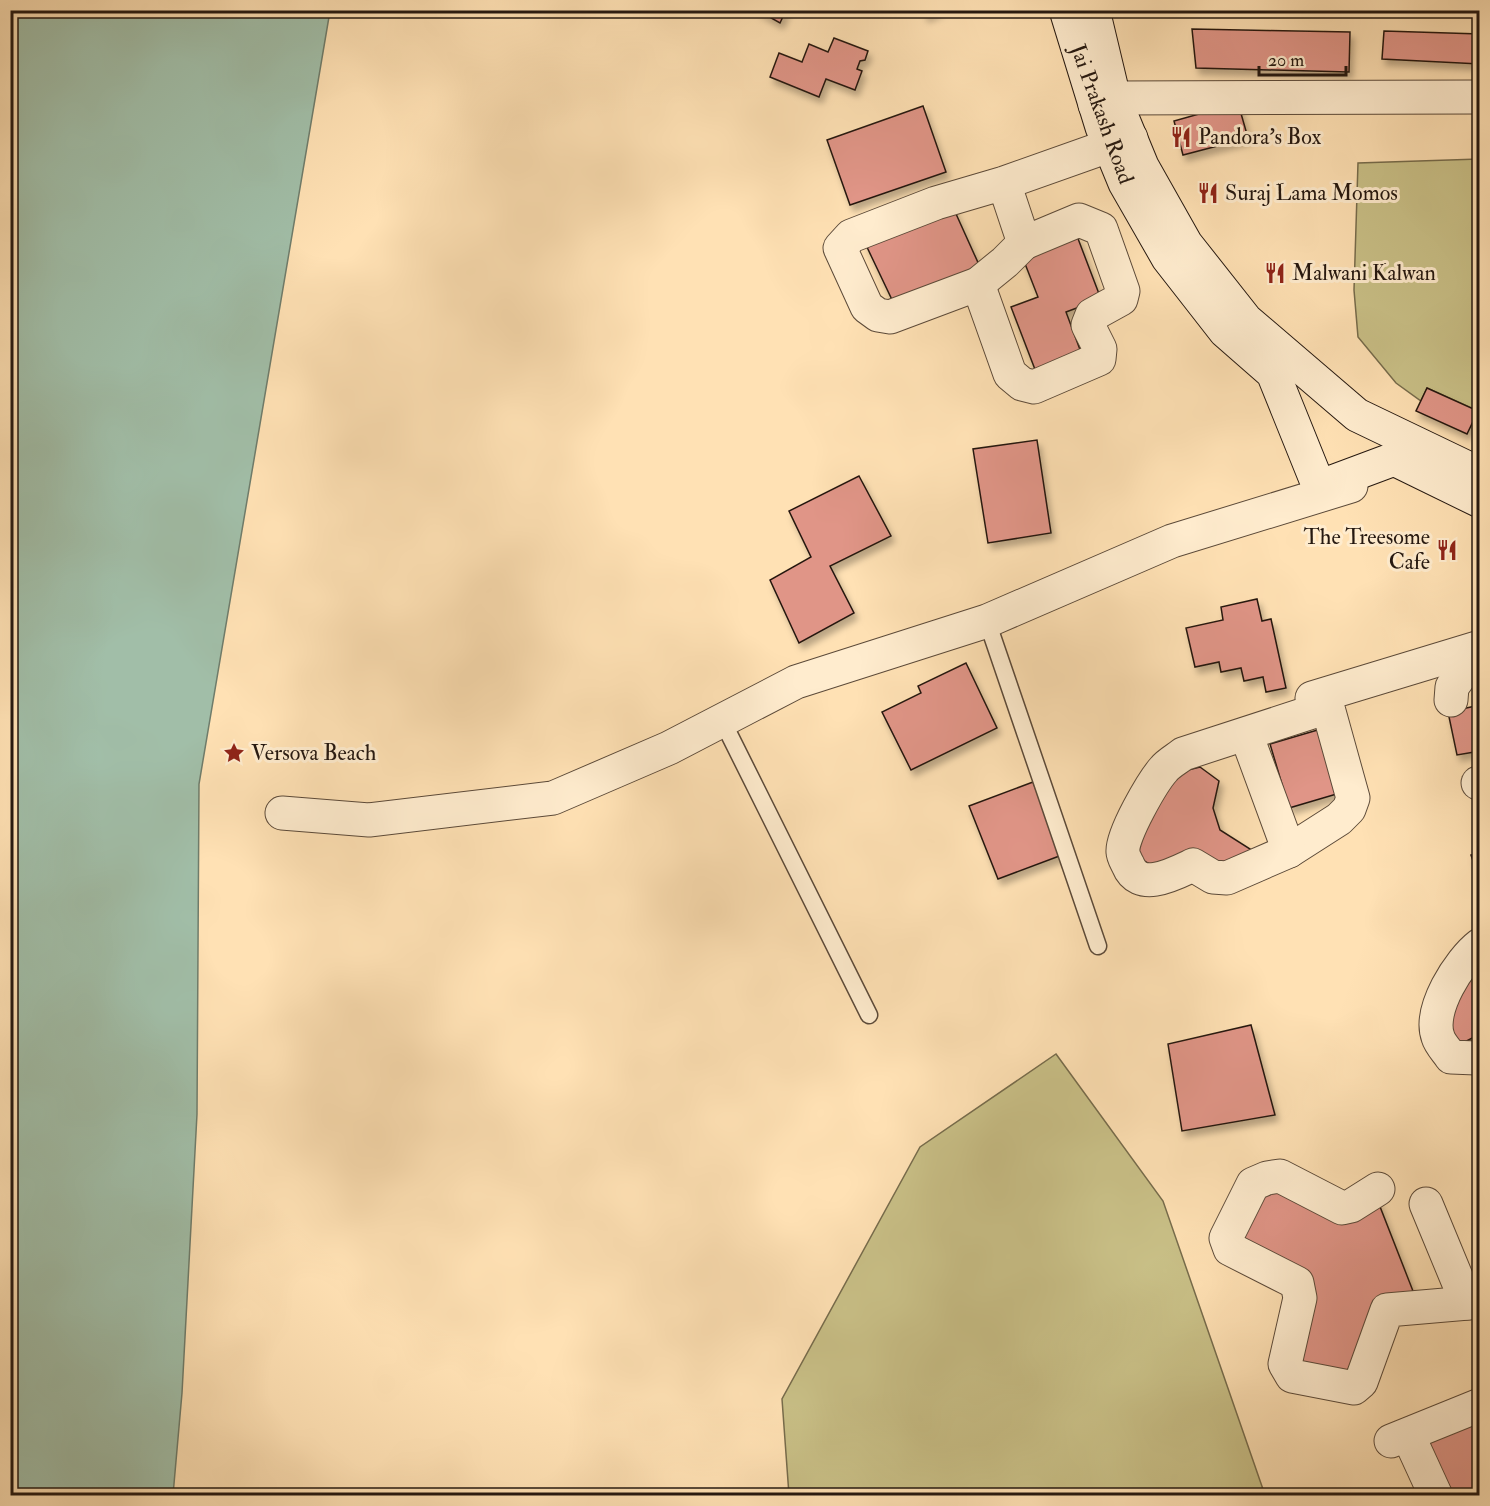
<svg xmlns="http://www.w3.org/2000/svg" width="1490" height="1506" font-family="'IM FELL Double Pica',serif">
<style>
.green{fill:#c9c087;stroke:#776c4c;stroke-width:1.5}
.water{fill:#a1bea8;stroke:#6f7c6b;stroke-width:1.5}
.building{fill:#e09587;stroke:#251810;stroke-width:1.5;filter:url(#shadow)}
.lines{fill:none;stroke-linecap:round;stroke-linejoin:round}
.lane-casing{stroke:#5c4a39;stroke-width:19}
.street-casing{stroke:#5c4a39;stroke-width:35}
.secondary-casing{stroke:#251810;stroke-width:35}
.lane{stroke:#ffecce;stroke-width:16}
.street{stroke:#ffecce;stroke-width:33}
.secondary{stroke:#ffecce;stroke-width:33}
.labels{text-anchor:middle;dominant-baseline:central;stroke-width:6;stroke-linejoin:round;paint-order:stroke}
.street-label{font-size:22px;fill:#251810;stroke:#ffecce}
.poi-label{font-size:22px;fill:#251810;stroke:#ffecce;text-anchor:start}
</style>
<defs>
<filter id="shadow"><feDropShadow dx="3.5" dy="6" stdDeviation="3" flood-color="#0004"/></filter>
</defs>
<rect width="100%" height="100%" fill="#ffe1b4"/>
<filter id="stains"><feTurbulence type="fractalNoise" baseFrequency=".00333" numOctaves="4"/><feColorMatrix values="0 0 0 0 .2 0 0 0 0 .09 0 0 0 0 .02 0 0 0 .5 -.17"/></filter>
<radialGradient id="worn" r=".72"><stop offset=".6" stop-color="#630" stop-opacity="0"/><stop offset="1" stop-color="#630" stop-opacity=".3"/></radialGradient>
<g class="green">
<path d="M1479 159V429L1472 425 1478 411 1427 388 1421 401 1396 383 1358 337 1354 290 1358 163Z"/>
<path d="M1056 1054 1163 1201 1265 1495H789L782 1399 920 1147Z"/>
</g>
<path class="water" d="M10 11H330L199 784 197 1114 182 1393 173 1495H11Z"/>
<g class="building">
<path d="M757 10H786L780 23Z"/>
<path d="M923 10H940L925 16Z"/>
<path d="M1192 29 1350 32 1349 72 1196 68Z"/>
<path d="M1384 31 1480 34V64L1382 59Z"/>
<path d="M834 38 868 51 865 60 860 61 857 69 862 71 855 90 826 79 819 97 770 77 779 53 802 62 809 44 828 52Z"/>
<path d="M1238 103 1248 138 1183 155 1174 121Z"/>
<path d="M923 106 946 172 850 205 827 140Z"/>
<path d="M952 205 980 267 895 306 865 243Z"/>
<path d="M1077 236 1101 299 1066 312 1082 355 1036 372 1011 307 1038 297 1022 256Z"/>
<path d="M1427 388 1478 411 1467 434 1416 411Z"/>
<path d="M1037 440 1051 533 988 543 973 449Z"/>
<path d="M859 476 891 536 830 566 854 613 799 643 770 580 811 557 789 511Z"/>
<path d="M1257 599 1262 621 1271 619 1286 688 1266 692 1263 677 1244 681 1241 668 1221 672 1219 662 1195 667 1186 628 1223 620 1221 607Z"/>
<path d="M966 663 997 728 911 770 882 712 921 693 918 686Z"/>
<path d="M1480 705V751L1457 755 1448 712Z"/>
<path d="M1321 729 1340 793 1289 808 1270 744Z"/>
<path d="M1200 767 1219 781 1213 808 1220 830 1258 854 1232 876 1187 850 1160 871 1127 850 1168 775Z"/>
<path d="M1033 782 1062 855 998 879 969 806Z"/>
<path d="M1480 853V881L1471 855Z"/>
<path d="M1480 966V1034L1457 1046 1447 1021 1475 971Z"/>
<path d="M1251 1025 1275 1115 1182 1131 1168 1044Z"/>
<path d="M1268 1183 1377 1199 1413 1291 1373 1310 1352 1380 1293 1364 1310 1287 1240 1242Z"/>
<path d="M1480 1413V1496H1454L1426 1438Z"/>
</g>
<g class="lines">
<defs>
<g id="lane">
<path d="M987 621 1098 946"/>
<path d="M722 720 869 1015"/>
</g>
<g id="street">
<path d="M1095 105 1114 98 1480 97"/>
<path d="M1004 183 1024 243 1005 262 978 284 890 317 878 315 867 307 840 248 851 236 936 203 1004 183 1131 138"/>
<path d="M978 284 1010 374 1022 384 1034 387 1099 359 1100 349 1088 325 1092 315 1121 299 1123 291 1101 229 1079 220 1024 243"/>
<path d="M1451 700 1452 687 1465 669 1480 664"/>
<path d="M1328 708 1353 798 1349 809 1339 819 1289 851 1227 878 1213 877 1193 865C1174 874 1139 893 1128 865 1126 861 1123 856 1123 852 1121 836 1153 781 1164 769 1169 763 1177 759 1183 754L1315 711 1312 698 1480 647"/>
<path d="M1246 734 1289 851"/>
<path d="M1478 783H1480"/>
<path d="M282 813 369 820 553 798 669 748 796 682 987 621 1172 541 1351 486"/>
<path d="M1480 945C1459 961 1428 1010 1438 1037 1440 1044 1447 1051 1451 1057L1476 1058 1480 1057"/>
<path d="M1378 1189 1351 1206 1342 1208 1280 1176 1267 1178 1253 1184 1226 1238 1230 1249 1297 1283 1300 1298 1285 1364 1292 1376 1354 1388 1361 1382 1387 1310 1480 1302"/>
<path d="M1426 1204 1467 1303"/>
<path d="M1408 1435 1436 1496"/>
<path d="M1391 1441 1480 1405"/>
</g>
<g id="secondary">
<path d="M1066 10 1102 127 1125 183 1168 258 1225 331 1273 373 1319 487 1394 459 1480 501"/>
<path d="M1093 10 1114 98 1142 166 1186 244 1246 320 1357 415 1480 474"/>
</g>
</defs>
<use href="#lane" class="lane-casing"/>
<use href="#street" class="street-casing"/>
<use href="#secondary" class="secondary-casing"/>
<use href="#lane" class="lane"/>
<use href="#street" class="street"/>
<use href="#secondary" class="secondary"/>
</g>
<defs>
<symbol id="restaurant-bare" viewBox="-9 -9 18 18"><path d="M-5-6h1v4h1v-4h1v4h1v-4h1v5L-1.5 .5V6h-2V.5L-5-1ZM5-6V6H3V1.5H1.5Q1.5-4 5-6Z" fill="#8f2418" stroke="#ffecce" stroke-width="2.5" paint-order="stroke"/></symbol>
<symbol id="sight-bare" viewBox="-9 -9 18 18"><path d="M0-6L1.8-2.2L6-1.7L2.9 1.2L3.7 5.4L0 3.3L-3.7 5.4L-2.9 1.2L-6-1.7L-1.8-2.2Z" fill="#8f2418" stroke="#ffecce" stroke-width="2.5" paint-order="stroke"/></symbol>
</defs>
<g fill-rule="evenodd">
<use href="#restaurant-bare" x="1166" y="122" width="30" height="30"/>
<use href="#restaurant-bare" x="1193" y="178" width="30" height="30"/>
<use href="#restaurant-bare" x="1260" y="258" width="30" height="30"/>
<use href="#restaurant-bare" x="1432" y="535" width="30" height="30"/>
<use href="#sight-bare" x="219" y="738" width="30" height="30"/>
</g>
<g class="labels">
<g class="street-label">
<text transform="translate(1102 114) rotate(70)">Jai Prakash Road</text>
</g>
<g class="poi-label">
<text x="1198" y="137">Pandora's Box</text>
<text x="1225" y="193">Suraj Lama Momos</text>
<text x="1292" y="273">Malwani Kalwan</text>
<text x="1430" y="537" text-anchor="end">The Treesome<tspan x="1430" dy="25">Cafe</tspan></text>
<text x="251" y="753">Versova Beach</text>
</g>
</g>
<rect width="1490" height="1506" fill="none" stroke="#ffe1b4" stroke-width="36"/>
<rect x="12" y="12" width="1466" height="1482" fill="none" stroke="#251810" stroke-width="3"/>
<rect x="18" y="18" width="1454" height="1470" fill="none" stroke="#251810" stroke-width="1.5"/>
<path d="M1259 66v9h87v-9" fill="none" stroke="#251810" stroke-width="3"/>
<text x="1268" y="66" font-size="18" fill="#251810" stroke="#ffecce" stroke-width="4.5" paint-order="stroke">20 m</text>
<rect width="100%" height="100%" filter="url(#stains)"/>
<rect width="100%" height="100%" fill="url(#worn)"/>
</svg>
